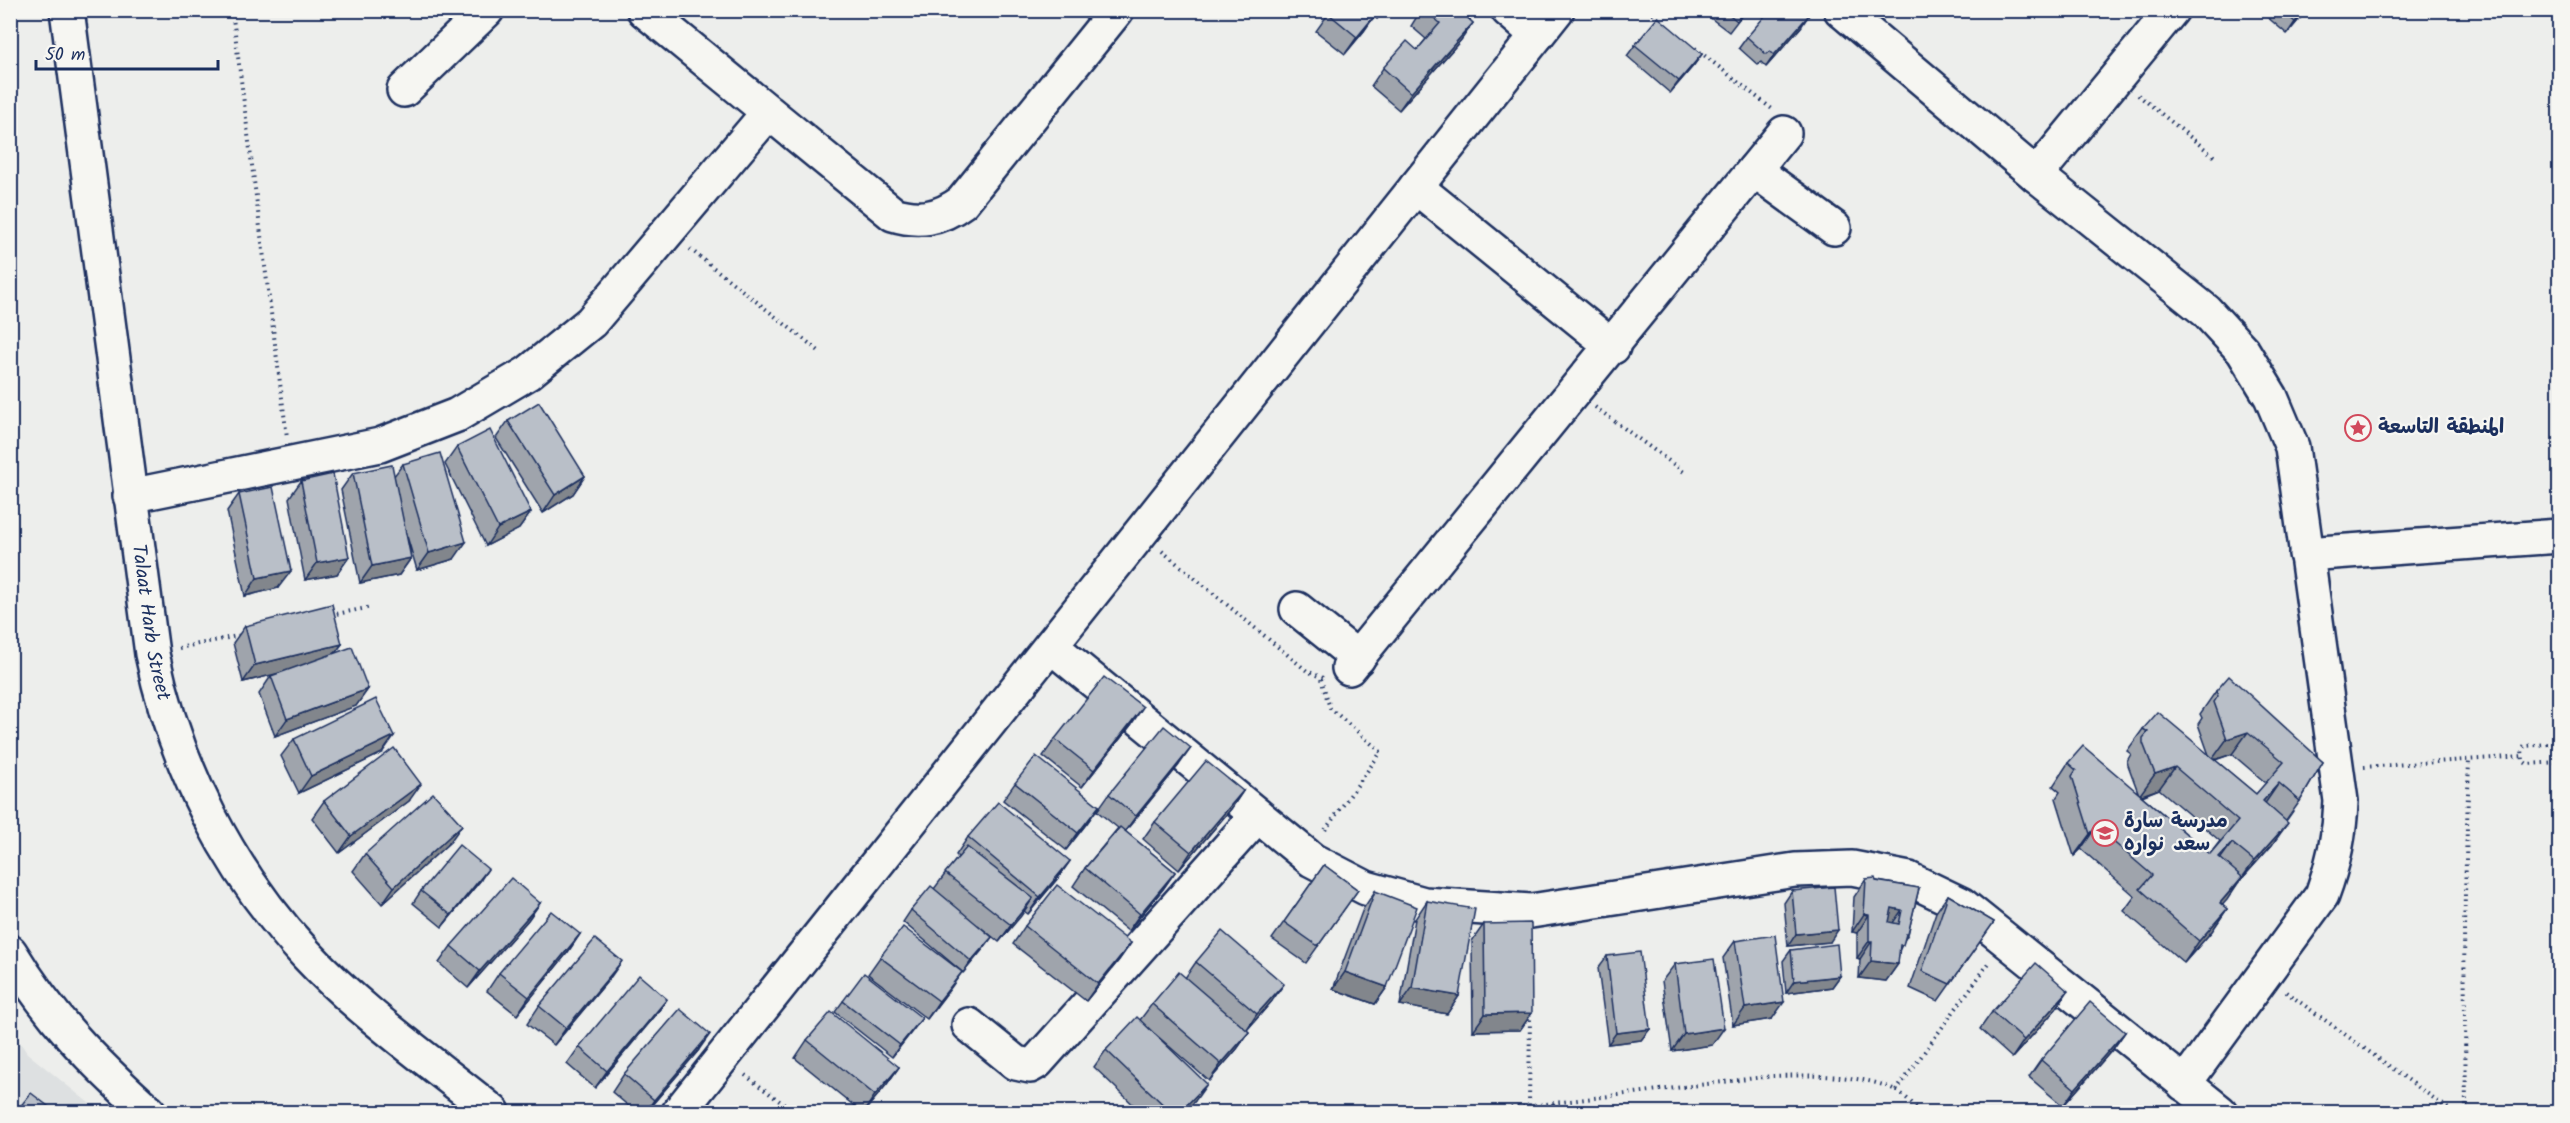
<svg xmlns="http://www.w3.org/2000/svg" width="2570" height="1123" font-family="Kalam,'Playpen Sans Arabic',sans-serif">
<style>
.built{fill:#dde0e1}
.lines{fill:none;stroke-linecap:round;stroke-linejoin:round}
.minor-casing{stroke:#1b2f5e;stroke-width:38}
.path{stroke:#1b2f5e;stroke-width:4;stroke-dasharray:1.5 4.5;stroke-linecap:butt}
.minor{stroke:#f6f6f2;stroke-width:33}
.wall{fill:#9fa4ac;stroke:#1b2f5e;stroke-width:1.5;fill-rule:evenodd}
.shaded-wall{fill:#82868c;stroke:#1b2f5e;stroke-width:1.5}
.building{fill:#b9bfc8;stroke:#1b2f5e;stroke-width:1.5;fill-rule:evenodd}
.labels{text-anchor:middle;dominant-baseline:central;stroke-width:4.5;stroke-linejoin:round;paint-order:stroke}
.poi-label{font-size:20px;font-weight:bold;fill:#1b2f5e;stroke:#f6f6f2;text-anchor:start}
.street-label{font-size:20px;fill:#1b2f5e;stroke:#f6f6f2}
</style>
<rect width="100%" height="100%" fill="#edeeec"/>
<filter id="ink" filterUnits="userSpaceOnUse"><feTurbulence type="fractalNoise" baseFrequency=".0167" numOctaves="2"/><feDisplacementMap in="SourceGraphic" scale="12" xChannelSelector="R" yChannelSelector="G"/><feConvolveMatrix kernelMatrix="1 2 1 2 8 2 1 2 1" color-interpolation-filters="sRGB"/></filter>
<g filter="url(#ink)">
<path class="built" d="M10 1027 27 1053 100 1112H11Z"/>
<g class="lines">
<defs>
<g id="minor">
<path id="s1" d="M67 10 152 654C175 765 228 870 306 954 361 1013 430 1061 493 1112"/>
<path d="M644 10 893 214C919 222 939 219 962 202L1117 10"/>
<path d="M1508 10 1537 35"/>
<path d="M1841 10 2036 175 2206 311 2243 351 2271 397 2292 447 2341 801C2340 835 2334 863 2322 895L2184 1084"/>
<path d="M404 90 487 10"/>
<path d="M1754 170 1834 228"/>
<path d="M2036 175 2172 10"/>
<path d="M1416 187 1613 347"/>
<path d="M130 496 380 445 457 415 528 373 591 322 768 113"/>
<path d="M2306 554 2560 536"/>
<path d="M1297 609 1358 658"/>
<path d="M1051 646 1312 860 1366 888 1424 904 1531 911 1795 870 1852 868 1909 879 1961 904 2220 1112"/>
<path d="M1349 668 1784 133"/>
<path d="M10 952C50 1018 93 1062 149 1112"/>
<path d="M969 1025 1016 1063 1030 1066 1037 1062 1257 816"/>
<path d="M679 1112 1557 10"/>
</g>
</defs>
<use href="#minor" class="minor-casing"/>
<g class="path">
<path d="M232 10 287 437"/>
<path d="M1648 10 1659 19"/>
<path d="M1695 48 1772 109"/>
<path d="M2138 95 2215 157"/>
<path d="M690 249 820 352"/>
<path d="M1595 407 1684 472"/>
<path d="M1162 551 1307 671 1325 679"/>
<path d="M331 615 372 607"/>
<path d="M179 648 242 635"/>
<path d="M1321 679 1330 708 1381 752 1323 833"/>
<path d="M2560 743 2525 746 2522 749 2523 761 2527 764 2560 762"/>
<path d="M2364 767 2523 756"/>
<path d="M2286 992 2453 1112"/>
<path d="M745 1075 794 1112"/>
<path d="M1896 1091 1989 963"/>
<path d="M1553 1103 1554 1112"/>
<path d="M1529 1105 1530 1014"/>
<path d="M1481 1112 1772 1076C1807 1075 1867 1074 1897 1091 1906 1096 1914 1106 1922 1112"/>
<path d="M2466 1112 2464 928 2469 759"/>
</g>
<use href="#minor" class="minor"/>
</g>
<g class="wall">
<path d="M1040 10H1048L1045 14Z"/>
<path d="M1331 10H1384L1377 19 1374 16 1364 31 1345 54 1316 31Z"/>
<path d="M1421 10H1459L1473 23 1461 40 1399 110 1371 86 1383 68 1417 50 1426 39 1411 26Z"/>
<path d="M1700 10H1746L1729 32Z"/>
<path d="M2259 10H2307L2287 34Z"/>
<path d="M1801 27 1766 67 1761 62 1758 65 1739 48 1747 37Z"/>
<path d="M1635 45 1702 54 1694 65 1670 93 1627 56Z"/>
<path d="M508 421 585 476 573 494 543 513 496 438Z"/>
<path d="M457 447 531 512 519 529 486 546 445 464Z"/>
<path d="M403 464 454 559 417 570 407 536 411 558 399 575 360 583 341 490 353 473 394 476Z"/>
<path d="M301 481 349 557 337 574 305 580 289 498Z"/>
<path d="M239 494 278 588 245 596 227 511Z"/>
<path d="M245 626 342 644 335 653 368 689 356 706 275 736 259 694 271 676 280 673 243 682 233 643Z"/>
<path d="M2216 691 2323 762 2300 801 2286 821 2272 845 2238 883 2222 905 2227 909 2212 931 2184 963 2124 911 2135 896 2081 849 2074 856 2056 798 2060 792 2053 786 2068 763 2138 792 2128 765 2127 761 2131 754 2127 751 2143 729 2209 755 2198 724 2202 718 2200 714ZM2232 754 2266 783 2256 794 2215 760ZM2159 789 2220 841 2210 854 2142 796Z"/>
<path d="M1131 725 1082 787 1043 756 1055 739Z"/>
<path d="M294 739 382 753 299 793 281 756Z"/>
<path d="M1179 765 1125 831 1175 872 1163 889 1128 931 1073 886 1085 868 1118 828 1097 811 1109 794Z"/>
<path d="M1015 783 1099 806 1087 823 1066 850 1003 800Z"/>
<path d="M1243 791 1231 809 1179 870 1143 839 1155 822Z"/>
<path d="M324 801H409L339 853 312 818Z"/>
<path d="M968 837 1070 861 1058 878 1028 914 1024 911 999 942 978 925 992 937 983 949 963 973 962 972 927 1019 868 974 880 957 960 970 903 922 911 910 934 889 958 857 956 855Z"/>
<path d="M450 842 382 904 353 871 365 854Z"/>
<path d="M1324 865 1358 890 1306 963 1272 939Z"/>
<path d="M1866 879 1919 888 1908 934 1905 939 1899 951 1898 964 1886 981 1859 978 1860 959 1857 958V933L1852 932 1854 897Z"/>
<path d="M480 881 442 927 413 903 421 891Z"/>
<path d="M1375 891 1387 987 1375 1004 1333 989 1363 909Z"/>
<path d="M1792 891 1830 942 1788 946 1784 903Z"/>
<path d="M1948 895 1994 922 1938 1001 1910 988 1936 912Z"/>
<path d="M1427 901 1459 996 1447 1014 1400 1005 1415 919Z"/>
<path d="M540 903 528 920 468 988 439 963 451 946Z"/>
<path d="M1484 924 1532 1013 1520 1030 1473 1031 1472 941Z"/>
<path d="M1025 926 1131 943 1119 960 1086 1001 1013 944Z"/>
<path d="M580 934 568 952 517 1015 487 991 499 973Z"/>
<path d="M1735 941 1772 1019 1733 1025 1723 958Z"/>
<path d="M1791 950 1840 976 1832 987 1786 993 1783 961Z"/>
<path d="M1607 956 1650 1029 1641 1040 1608 1044 1598 968Z"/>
<path d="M1196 962 1272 1001 1247 1030 1249 1032 1237 1049 1209 1081 1155 1034 1195 1101 1184 1113H1142L1094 1067 1106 1050 1140 1020 1152 1004 1185 978Z"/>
<path d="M1675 964 1712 1045 1672 1051 1662 981Z"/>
<path d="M610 978 554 1045 527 1024 539 1006Z"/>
<path d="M667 999 655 1016 595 1088 567 1064 579 1047Z"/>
<path d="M843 1001 922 1018 892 1057 835 1012Z"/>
<path d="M2056 1009 2012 1058 1980 1029 1992 1012Z"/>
<path d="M2125 1032 2113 1049 2063 1106 2029 1077 2041 1060Z"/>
<path d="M807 1040 899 1067 887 1084 863 1113 795 1058Z"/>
<path d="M698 1051 645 1113H637L612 1092 624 1074Z"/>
</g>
<g class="shaded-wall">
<path d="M2305 10H2307L2287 34 2295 22Z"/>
<path d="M1376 14 1364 31 1345 54 1357 37Z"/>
<path d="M1809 15 1801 27 1766 67 1774 55Z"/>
<path d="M1473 23 1461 40 1399 110 1411 93Z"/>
<path d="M1702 54 1694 65 1670 93 1679 81Z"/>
<path d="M585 476 573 494 543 513 555 495Z"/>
<path d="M531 512 519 529 486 546 498 528Z"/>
<path d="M466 542 454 559 417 570 429 553Z"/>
<path d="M349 557 337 574 305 580 317 563Z"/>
<path d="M411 558 399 575 360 583 372 566Z"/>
<path d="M291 571 278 588 245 596 257 578Z"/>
<path d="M342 644 329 661 243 682 255 665Z"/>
<path d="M368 689 356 706 275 736 287 719Z"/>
<path d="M1143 707 1131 725 1082 787 1094 770Z"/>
<path d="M2248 732 2232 754 2211 761 2227 739Z"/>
<path d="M394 736 382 753 299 793 311 776Z"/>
<path d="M1191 748 1179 765 1124 833 1136 816Z"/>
<path d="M2175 767 2159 789 2139 796 2155 774Z"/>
<path d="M2279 783 2264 805 2263 801Z"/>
<path d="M421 784 409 801 339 853 351 836Z"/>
<path d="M1243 791 1231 809 1179 870 1191 852Z"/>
<path d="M1099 806 1087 823 1066 850 1078 833Z"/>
<path d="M2288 823 2272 845 2238 883 2227 900 2204 925 2220 903 2242 878 2254 861Z"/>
<path d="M462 825 450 842 382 904 394 887Z"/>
<path d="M2096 827 2081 849 2074 856 2090 834Z"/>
<path d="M2232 843 2216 865 2219 857Z"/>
<path d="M1070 861 1058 878 1028 914 1040 897Z"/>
<path d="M488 869 480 881 442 927 451 915Z"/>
<path d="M1175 872 1163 889 1128 931 1140 914Z"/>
<path d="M1033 898 1021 916 999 942 1011 925Z"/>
<path d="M540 903 528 920 468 988 480 971Z"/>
<path d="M1892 908 1902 910 1890 927 1880 925Z"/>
<path d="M2227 909 2212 931 2184 963 2199 941Z"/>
<path d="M1864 914 1869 915 1857 933 1852 932Z"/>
<path d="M1838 930 1830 942 1788 946 1796 934Z"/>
<path d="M580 934 568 952 517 1015 529 997Z"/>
<path d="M992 937 983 949 963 973 971 961Z"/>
<path d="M1869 941H1872L1860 959 1857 958Z"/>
<path d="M1131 943 1119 960 1086 1001 1098 984Z"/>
<path d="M622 961 610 978 554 1045 566 1028Z"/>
<path d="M1871 961 1898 964 1886 981 1859 978Z"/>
<path d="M962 972 950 989 927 1019 939 1001Z"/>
<path d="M1345 972 1387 987 1375 1004 1333 989Z"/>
<path d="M1840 976 1832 987 1786 993 1794 981Z"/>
<path d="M1284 984 1272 1001 1245 1032 1257 1014Z"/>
<path d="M1412 988 1459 996 1447 1014 1400 1005Z"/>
<path d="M2068 991 2056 1009 2012 1058 2024 1040Z"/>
<path d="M667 999 655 1016 595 1088 607 1071Z"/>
<path d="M1784 1002 1772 1019 1733 1025 1745 1008Z"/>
<path d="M1532 1013 1520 1030 1473 1031 1485 1014Z"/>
<path d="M922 1018 914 1029 892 1057 900 1045Z"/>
<path d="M1724 1028 1712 1045 1672 1051 1684 1034Z"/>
<path d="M1650 1029 1641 1040 1608 1044 1616 1033Z"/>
<path d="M1249 1032 1237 1049 1209 1081 1221 1064Z"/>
<path d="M2125 1032 2113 1049 2063 1106 2075 1089Z"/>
<path d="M710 1034 698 1051 645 1113 654 1100Z"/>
<path d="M899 1067 887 1084 863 1113 875 1095Z"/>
<path d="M1207 1084 1195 1101 1184 1113H1179Z"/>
</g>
<g class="building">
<path d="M1331 10H1371L1376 14 1357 37 1329 14Z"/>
<path d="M1425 10H1459L1473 23 1411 93 1383 68 1407 41 1417 50 1440 23Z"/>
<path d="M1724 10H1745L1737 21Z"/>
<path d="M1770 10H1804L1809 15 1774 55 1770 51 1766 54 1747 37Z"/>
<path d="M2281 10H2305L2295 22Z"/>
<path d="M1658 17 1702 54 1679 81 1635 45Z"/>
<path d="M539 402 585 476 555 495 508 421Z"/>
<path d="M490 430 531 512 498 528 457 447Z"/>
<path d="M440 453 466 542 429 553 403 464Z"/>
<path d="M392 465 411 558 372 566 353 473Z"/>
<path d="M333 474 349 557 317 563 301 481Z"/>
<path d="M273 487 291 571 257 578 239 494Z"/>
<path d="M332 604 342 644 255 665 245 626Z"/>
<path d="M352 647 368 689 287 719 271 676Z"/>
<path d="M2229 676 2323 762 2300 801 2279 783 2263 801 2288 823 2254 861 2232 843 2219 857 2242 877 2220 903 2227 909 2199 941 2140 889 2152 875 2096 827 2090 834 2072 776 2076 770 2068 763 2083 746 2210 854 2238 821 2175 767 2155 774 2143 743V738L2148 732 2143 729 2158 712 2256 794 2284 762 2248 732 2227 739 2214 702 2218 696 2216 691Z"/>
<path d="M1104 677 1143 707 1094 770 1055 739Z"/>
<path d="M376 699 394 736 311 776 294 739Z"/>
<path d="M1164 726 1191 748 1136 816 1109 794Z"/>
<path d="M394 748 421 784 351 836 324 801Z"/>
<path d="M1036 756 1099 806 1078 833 1015 783Z"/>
<path d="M1206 761 1243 791 1191 852 1155 822Z"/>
<path d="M433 793 462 825 394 887 365 854Z"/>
<path d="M998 802 1070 861 1040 897 968 837Z"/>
<path d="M1120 827 1175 872 1140 914 1085 868Z"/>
<path d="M459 845 488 869 451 915 421 891Z"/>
<path d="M967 847 1033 898 1011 925 945 873Z"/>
<path d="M1324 865 1358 890 1318 946 1284 922Z"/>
<path d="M511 878 540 903 480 971 451 946Z"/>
<path d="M1875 878 1876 881 1919 888 1908 934H1906L1903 945H1900L1898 964 1871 961 1872 941H1869V915L1864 914 1866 879ZM1892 908 1902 910 1899 924 1889 922Z"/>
<path d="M1057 885 1131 943 1098 984 1025 926Z"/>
<path d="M931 886 992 937 971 961 911 910Z"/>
<path d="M1834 887 1838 930 1796 934 1792 891Z"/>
<path d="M1375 891 1417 907 1387 987 1345 972Z"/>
<path d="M1948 895 1994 922 1950 984 1922 971Z"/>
<path d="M1427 901 1475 909 1459 996 1412 988Z"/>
<path d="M551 911 580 934 529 997 499 973Z"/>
<path d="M1531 923 1532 1013 1485 1014 1484 924Z"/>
<path d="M903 927 962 972 939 1001 880 957Z"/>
<path d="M1222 931 1284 984 1257 1014 1196 962Z"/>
<path d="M1775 935 1784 1002 1745 1008 1735 941Z"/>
<path d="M595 939 622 961 566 1028 539 1006Z"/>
<path d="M1837 944 1840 976 1794 981 1791 950Z"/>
<path d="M1640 952 1650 1029 1616 1033 1607 956Z"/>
<path d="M1714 959 1724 1028 1684 1034 1675 964Z"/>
<path d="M2036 963 2068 991 2024 1040 1992 1012Z"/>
<path d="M1179 972 1249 1032 1221 1064 1152 1004Z"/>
<path d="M864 973 922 1018 900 1045 843 1001Z"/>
<path d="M639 975 667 999 607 1071 579 1047Z"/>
<path d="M2090 1002 2125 1032 2075 1089 2041 1060Z"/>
<path d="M680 1009 710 1034 654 1100 624 1074Z"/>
<path d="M831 1012 899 1067 875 1095 807 1040Z"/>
<path d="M1137 1017 1207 1084 1179 1113H1172L1106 1050Z"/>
<path d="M31 1093 57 1113H15Z"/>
</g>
</g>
<defs>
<symbol id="sight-ring" viewBox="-11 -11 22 22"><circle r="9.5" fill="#f6f6f2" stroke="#d1495b" stroke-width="1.5"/><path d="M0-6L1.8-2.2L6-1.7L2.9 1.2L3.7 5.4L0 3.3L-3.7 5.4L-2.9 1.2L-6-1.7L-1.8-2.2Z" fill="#d1495b"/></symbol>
<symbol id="school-ring" viewBox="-11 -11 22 22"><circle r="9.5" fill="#f6f6f2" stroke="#d1495b" stroke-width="1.5"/><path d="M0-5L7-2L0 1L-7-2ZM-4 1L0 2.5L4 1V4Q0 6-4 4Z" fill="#d1495b"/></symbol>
</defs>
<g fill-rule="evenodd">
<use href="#sight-ring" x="2343" y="413" width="30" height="30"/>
<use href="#school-ring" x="2090" y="818" width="30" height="30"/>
</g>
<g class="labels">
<g class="poi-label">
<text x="2378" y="428">المنطقة التاسعة</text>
<text x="2124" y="822">مدرسة سارة<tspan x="2124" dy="23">سعد نواره</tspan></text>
</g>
<g class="street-label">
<text stroke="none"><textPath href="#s1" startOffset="618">Talaat Harb Street</textPath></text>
</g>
</g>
<rect width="2570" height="1123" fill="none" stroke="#f6f6f2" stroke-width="36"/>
<rect x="18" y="18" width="2534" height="1087" fill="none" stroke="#1b2f5e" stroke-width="2" filter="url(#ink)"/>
<path d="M36 60v9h182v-9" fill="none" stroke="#1b2f5e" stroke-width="3"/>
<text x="45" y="60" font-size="18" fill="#1b2f5e" stroke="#f6f6f2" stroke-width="4.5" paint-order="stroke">50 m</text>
</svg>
